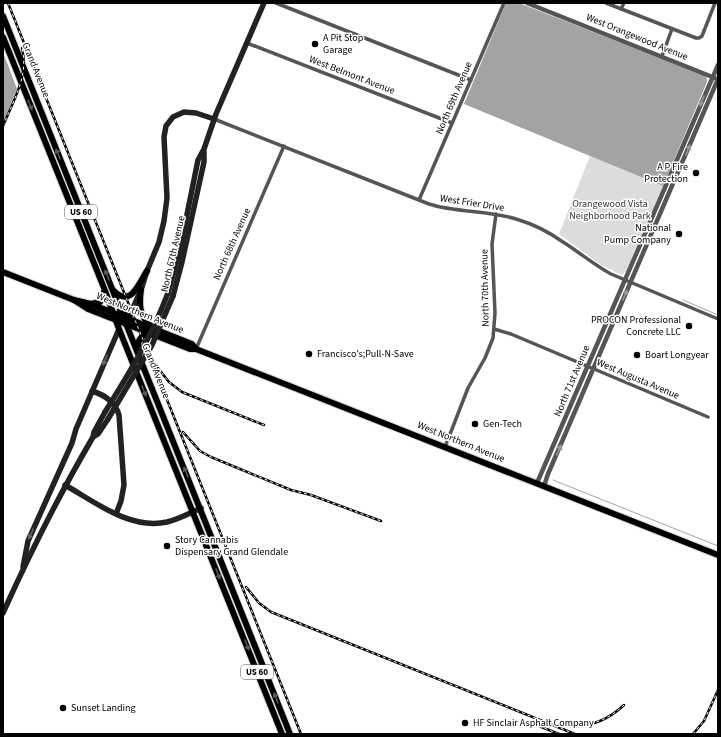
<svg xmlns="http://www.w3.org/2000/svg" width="721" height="737" font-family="'Source Sans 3',sans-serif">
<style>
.green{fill:#dcdcdc}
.water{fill:#a3a3a3}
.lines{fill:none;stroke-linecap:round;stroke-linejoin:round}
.stream{stroke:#a3a3a3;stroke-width:1}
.primary-casing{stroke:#dbdbdb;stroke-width:8}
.trunk-casing{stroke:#dbdbdb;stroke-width:8}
.minor{stroke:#555;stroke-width:3.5}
.tertiary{stroke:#555;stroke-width:4.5}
.secondary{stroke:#222;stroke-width:5.5}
.primary{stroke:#000;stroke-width:6}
.trunk{stroke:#000;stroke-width:6}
.rail-casing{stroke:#000;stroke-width:2.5}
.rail{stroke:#fff;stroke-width:1;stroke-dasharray:3;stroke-linecap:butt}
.secondary-bridge{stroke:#222;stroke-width:5.5}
.oneway{fill:#999}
.oneway2{fill:#595959}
.oneway3{fill:#646464}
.poi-dot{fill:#000;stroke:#fff;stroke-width:1.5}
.labels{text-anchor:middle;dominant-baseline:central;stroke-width:3;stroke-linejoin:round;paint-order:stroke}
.shield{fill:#fff;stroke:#4c4c4c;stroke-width:1}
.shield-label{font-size:9px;font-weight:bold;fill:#000}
.street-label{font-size:10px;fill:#000;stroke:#fff}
.poi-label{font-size:10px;fill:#000;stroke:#fff;text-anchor:start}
.park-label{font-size:10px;fill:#333;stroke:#fff}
</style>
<rect width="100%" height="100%" fill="#fff"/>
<path class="green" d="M590 156 663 186 626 271 623 274H620L601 265 559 234Z"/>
<g class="water">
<path d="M506 3H519L706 76 707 79V82L663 186 464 104Z"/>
<path d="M3 52 17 89 3 124Z"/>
</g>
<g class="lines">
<g class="stream">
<path d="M683 300 718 315"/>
<path d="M553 480 718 546"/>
</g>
<defs>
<g id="primary">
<path d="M3 272 74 300 91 304 192 344 196 349"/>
<path d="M141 290C139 304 139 316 151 326"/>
<path d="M74 300 88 309 190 349H196L718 555"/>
</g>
<g id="trunk">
<path d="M3 16 290 734"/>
<path d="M3 37 104 288 119 329 282 734"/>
<path d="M114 291C131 308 139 283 147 271"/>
<path d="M91 304 100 302 104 297V292"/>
<path d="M119 313 127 315 132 312"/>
<path d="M138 350C137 340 142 332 153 335"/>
</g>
</defs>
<use href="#primary" class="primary-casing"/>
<use href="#trunk" class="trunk-casing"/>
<g class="minor">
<path d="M276 3 471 80"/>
<path d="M606 3 696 38H699L702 36 715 3"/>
<path d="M621 9 624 3"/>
<path d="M247 43 452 123"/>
<path d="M662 56 672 29"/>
<path d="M214 119 429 204C457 213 488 210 516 219 533 224 549 232 563 242 579 252 594 265 611 274L718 319"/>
<path d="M419 200 504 3"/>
<path d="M494 329 511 334 708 417"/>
<path d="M196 349 284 146"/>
<path d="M445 447 468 388 485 358 493 338 495 313 492 244 496 214"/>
</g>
<g class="tertiary">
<path d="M527 3 715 78"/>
<path d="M537 483 718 65"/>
<path d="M544 486 548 474 718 79"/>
</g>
<g class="secondary">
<path d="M168 293 179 254 198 160 204 149 216 114 264 3"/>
<path d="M173 296 182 262 204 162V152"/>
<path d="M130 315 142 287 147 271 159 242 164 221 167 198 164 137 166 126 173 117 184 112 196 113 214 119"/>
<path d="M92 391C105 395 115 402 119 415L124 485 121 501 116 514"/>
<path d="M93 437 98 434 108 419"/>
<path d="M65 485C95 502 130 530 167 522 179 519 190 513 201 508"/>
<path d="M23 567 28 541 72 443 76 429 119 329"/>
<path d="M3 613C30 553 59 495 93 437L94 432 105 412"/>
</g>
<use href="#primary" class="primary"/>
<use href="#trunk" class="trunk"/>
<defs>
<g id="rail">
<path d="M8 3 301 734"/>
<path d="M3 126C13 101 29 76 22 48"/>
<path d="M158 368 169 382 182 392 264 425"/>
<path d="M183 432 200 451 211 457 291 490 311 495 381 521"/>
<path d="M246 587 259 603 271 612 575 734"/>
<path d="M561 725C585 729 607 721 624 705"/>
<path d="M539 726 559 734"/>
<path d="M693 734 704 721 718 690"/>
</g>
</defs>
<use href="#rail" class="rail-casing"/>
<use href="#rail" class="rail"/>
<g class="secondary-bridge">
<path d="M105 412C130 372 151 338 168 293"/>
<path d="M108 419 152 345 173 296"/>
</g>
</g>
<defs><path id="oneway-solid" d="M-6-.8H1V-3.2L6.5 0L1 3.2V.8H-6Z"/></defs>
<g class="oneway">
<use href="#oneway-solid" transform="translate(702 101) rotate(113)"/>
<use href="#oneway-solid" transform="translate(688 150) rotate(-67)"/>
<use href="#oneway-solid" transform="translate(625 295) rotate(-67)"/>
<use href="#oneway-solid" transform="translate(559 450) rotate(-66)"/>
</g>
<g class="oneway2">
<use href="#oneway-solid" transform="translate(30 105) rotate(68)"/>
<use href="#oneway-solid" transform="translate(58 154) rotate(-112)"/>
<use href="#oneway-solid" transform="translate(107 275) rotate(-112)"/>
<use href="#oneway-solid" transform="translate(144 391) rotate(68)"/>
<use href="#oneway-solid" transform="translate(186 472) rotate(-112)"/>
<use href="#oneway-solid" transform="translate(218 574) rotate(69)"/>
<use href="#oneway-solid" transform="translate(247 645) rotate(68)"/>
<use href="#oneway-solid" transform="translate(276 698) rotate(-112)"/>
</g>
<g class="oneway3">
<use href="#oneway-solid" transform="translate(105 360) rotate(113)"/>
<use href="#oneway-solid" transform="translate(31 534) rotate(114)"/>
</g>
<g class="poi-dot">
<circle cx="315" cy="44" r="4"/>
<circle cx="696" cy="173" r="4"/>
<circle cx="679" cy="234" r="4"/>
<circle cx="689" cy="326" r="4"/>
<circle cx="309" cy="354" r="4"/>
<circle cx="637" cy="355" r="4"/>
<circle cx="475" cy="424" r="4"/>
<circle cx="167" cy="546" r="4"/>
<circle cx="63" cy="708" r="4"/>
<circle cx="465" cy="723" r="4"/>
</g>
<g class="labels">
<g class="shield">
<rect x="65" y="205" width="32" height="14" rx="3"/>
<rect x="241" y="665" width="32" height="14" rx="3"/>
</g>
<g class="shield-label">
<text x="81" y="212">US 60</text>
<text x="257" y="672">US 60</text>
</g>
<g class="street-label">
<text transform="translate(637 37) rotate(22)">West Orangewood Avenue</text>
<text transform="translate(36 70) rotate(68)">Grand Avenue</text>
<text transform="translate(352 75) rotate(21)">West Belmont Avenue</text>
<text transform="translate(454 98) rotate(-67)">North 69th Avenue</text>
<text transform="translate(472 203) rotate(9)">West Frier Drive</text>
<text transform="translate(232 244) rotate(-66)">North 68th Avenue</text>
<text transform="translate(173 254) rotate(-77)">North 67th Avenue</text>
<text transform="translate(485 288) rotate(-91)">North 70th Avenue</text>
<text transform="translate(140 313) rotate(22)">West Northern Avenue</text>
<text transform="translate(156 371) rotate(68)">Grand Avenue</text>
<text transform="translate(638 379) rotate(23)">West Augusta Avenue</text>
<text transform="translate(572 381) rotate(-67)">North 71st Avenue</text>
<text transform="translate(461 442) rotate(22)">West Northern Avenue</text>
</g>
<g class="poi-label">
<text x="323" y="38">A Pit Stop<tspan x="323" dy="12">Garage</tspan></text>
<text x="688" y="167" text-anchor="end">A P Fire<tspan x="688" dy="12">Protection</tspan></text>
<text x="671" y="228" text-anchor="end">National<tspan x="671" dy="12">Pump Company</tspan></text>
<text x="681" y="320" text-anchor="end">PROCON Professional<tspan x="681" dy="12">Concrete LLC</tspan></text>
<text x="317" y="354">Francisco's;Pull-N-Save</text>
<text x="645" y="355">Boart Longyear</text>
<text x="483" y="424">Gen-Tech</text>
<text x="175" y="540">Story Cannabis<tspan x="175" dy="12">Dispensary Grand Glendale</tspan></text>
<text x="71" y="708">Sunset Landing</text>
<text x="473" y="723">HF Sinclair Asphalt Company</text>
</g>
<g class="park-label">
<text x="610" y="204">Orangewood Vista<tspan x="610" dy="12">Neighborhood Park</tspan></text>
</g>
</g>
<rect width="721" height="737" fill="none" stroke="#000000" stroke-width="8"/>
</svg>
